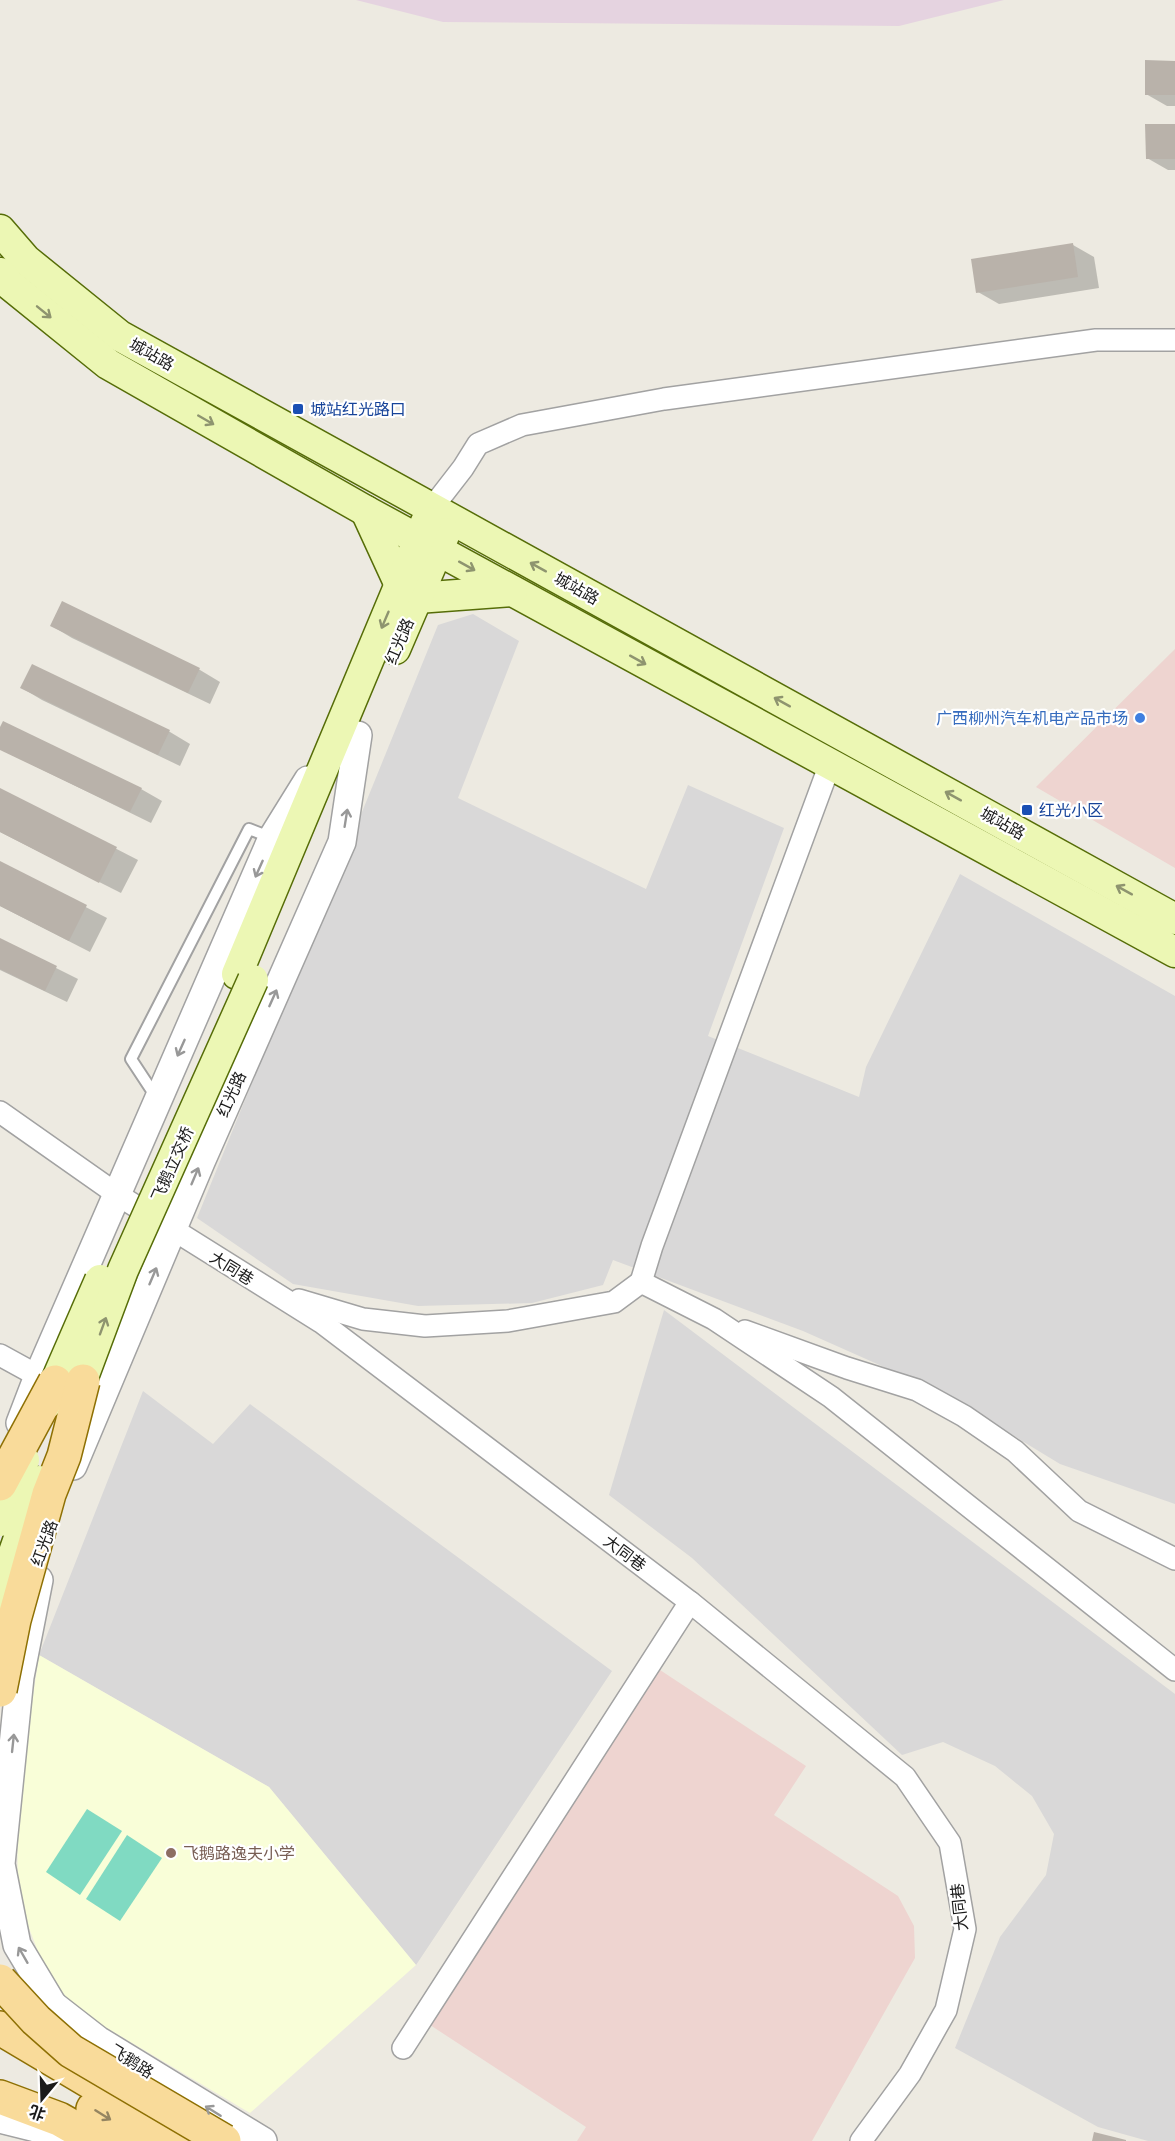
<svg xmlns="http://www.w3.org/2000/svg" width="1175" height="2141" font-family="'Asap Condensed','Noto Sans SC',sans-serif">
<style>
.residential{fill:#d9d8d8}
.commercial{fill:#eed4d0}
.industrial{fill:#e5d3e0}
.education{fill:#f9fed8}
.pitch{fill:#80dac2}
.shadow{fill:#0003}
.building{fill:#b9b2aa}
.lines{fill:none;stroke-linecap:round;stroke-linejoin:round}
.service-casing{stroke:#a2a2a2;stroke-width:14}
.minor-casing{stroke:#a2a2a2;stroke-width:24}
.tertiary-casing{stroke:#a2a2a2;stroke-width:30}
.secondary-casing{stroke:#566d08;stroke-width:33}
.primary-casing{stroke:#8e7004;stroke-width:36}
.service{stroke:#fff;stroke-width:10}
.minor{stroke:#fff;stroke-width:21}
.tertiary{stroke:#fff;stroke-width:27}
.secondary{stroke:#ecf7b4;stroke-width:30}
.primary{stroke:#f9db9a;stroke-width:33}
.secondary-bridge-casing{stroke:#566d08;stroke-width:33;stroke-linecap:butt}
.primary-bridge-casing{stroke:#8e7004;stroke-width:36;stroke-linecap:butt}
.secondary-bridge{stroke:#ecf7b4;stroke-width:30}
.primary-bridge{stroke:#f9db9a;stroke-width:33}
.oneway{stroke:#8e946f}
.oneway2{stroke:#989898}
.oneway3{stroke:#958561}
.transit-dot{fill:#1a4fb4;stroke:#fff;stroke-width:2}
.shop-dot{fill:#3f7fe0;stroke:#fff;stroke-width:2}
.education-dot{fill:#8d6e63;stroke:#fff;stroke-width:2}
.labels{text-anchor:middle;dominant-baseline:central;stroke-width:4.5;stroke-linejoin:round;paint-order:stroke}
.street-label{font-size:16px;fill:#1b1b1b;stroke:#fff}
.transit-label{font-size:16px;fill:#164399;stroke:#fff;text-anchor:start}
.shop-label{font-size:16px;fill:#366cbe;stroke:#fff;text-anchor:end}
.education-label{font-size:16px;fill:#785e54;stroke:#fff;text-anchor:start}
</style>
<rect width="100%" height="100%" fill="#edeae1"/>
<g class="residential">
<path d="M473 614 519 641 458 798 646 889 688 785 784 828 708 1036 859 1097 866 1067 960 874 1175 996V1504L1060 1464 947 1395 803 1331 613 1260 603 1285 532 1303 418 1306 293 1284 197 1218 438 625Z"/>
<path d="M664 1310 1175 1694V2141H1148L1098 2127 955 2048 1000 1937 1046 1875 1054 1834 1032 1796 995 1766 943 1742 902 1755 692 1558 609 1495Z"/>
<path d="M143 1391 213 1444 250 1404 612 1671 416 1965 269 1787 39 1655Z"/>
</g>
<g class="commercial">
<path d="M1175 649V868L1036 787Z"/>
<path d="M660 1670 806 1766 774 1815 898 1896 914 1926 915 1958 812 2141H577L586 2127 427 2023Z"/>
</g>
<path class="industrial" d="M356 0H1004L899 26 443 22Z"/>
<path class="education" d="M39 1655 269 1787 416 1965 250 2113 80 2012 48 1977 18 1900 17 1807Z"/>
<g class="pitch">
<path d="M87 1809 122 1831 80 1895 46 1872Z"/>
<path d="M127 1835 162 1858 120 1921 86 1899Z"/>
</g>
<g class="shadow">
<path d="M1175 62V106H1167L1146 94Z"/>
<path d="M1175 126V170H1168L1147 158Z"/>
<path d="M1073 245 1094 257 1099 288 999 304 978 292Z"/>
<path d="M62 603 200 670 220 682 210 704 72 638 52 626Z"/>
<path d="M32 666 170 732 190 744 180 766 42 700 22 688Z"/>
<path d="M0 731 141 789 162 801 151 823 0 749Z"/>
<path d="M0 789 138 860 121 893 0 832Z"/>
<path d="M0 863 107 918 90 952 0 906Z"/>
<path d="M0 940 78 979 67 1002 0 970Z"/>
</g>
<g class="building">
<path d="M1145 60 1175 61V95H1145Z"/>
<path d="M1145 124H1175V159H1146Z"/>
<path d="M1073 243 1078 277 976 293 971 259Z"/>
<path d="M62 601 200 668 188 693 50 626Z"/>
<path d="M32 664 170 730 158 755 20 688Z"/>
<path d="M3 721 142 788 130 812 0 750V727Z"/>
<path d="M0 788 117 847 99 883 0 832Z"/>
<path d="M0 861 87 905 69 941 0 906Z"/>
<path d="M0 938 57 966 45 991 0 969Z"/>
<path d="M1094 2132 1126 2140V2141H1092Z"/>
</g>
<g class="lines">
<defs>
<path id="service" d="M156 1097 131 1059 249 829 272 838"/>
<g id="minor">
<path d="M432 508 463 468 478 444 522 425 664 399 1096 340H1175"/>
<path d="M0 1112 118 1195 321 1322 690 1602 905 1777 950 1843 965 1929 946 2010 910 2074 861 2141"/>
<path d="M641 1282 652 1246 830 764"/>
<path d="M299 1300 363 1319 425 1326 508 1321 614 1302 641 1282 714 1319 831 1397 1175 1670"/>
<path d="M745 1331 847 1368 917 1390 964 1416 1015 1451 1079 1511 1175 1559"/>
<path d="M0 1355 51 1383"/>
<path d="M403 2048 690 1602"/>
</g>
<g id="tertiary">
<path d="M20 1423 38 1376 272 838 308 780"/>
<path d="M73 1466 201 1162 342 842 358 735"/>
<path d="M39 1580 20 1677 1 1864 17 1945 53 2005"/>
<path d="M37 1999 53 2005 98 2040 263 2141"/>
<path d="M0 2119 36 2128 60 2141"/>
</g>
<g id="secondary">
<path d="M0 230 26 260 120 336 1175 919"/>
<path d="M0 273 9 284 108 364 366 511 1175 952"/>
<path d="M366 511 400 585"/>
<path d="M417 598 512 591"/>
<path d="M395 649 445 533"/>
<path d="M237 974 426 522"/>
</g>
<g id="primary">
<path d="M0 2028 190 2141"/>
<path d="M0 2097 59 2119 98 2141"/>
<path d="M93 2109 144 2141"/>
</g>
</defs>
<use href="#service" class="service-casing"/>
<use href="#minor" class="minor-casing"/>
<use href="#tertiary" class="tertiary-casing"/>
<use href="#secondary" class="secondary-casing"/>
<use href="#primary" class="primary-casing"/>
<use href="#service" class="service"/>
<use href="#minor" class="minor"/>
<use href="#tertiary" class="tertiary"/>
<use href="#secondary" class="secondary"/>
<use href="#primary" class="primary"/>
<defs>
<g id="secondary-bridge">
<path d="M46 1404 100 1280"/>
<path d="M73 1404 123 1270 253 980"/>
<path d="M0 1521 24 1460"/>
<path d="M0 1598 12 1558 39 1481"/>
</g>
<g id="primary-bridge">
<path d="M0 1484 55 1382"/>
<path d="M0 1690 14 1620 49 1494 64 1456 83 1381"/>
<path d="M0 1981 36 2020 71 2051 224 2141"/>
</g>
</defs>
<use href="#secondary-bridge" class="secondary-bridge-casing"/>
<use href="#primary-bridge" class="primary-bridge-casing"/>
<use href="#secondary-bridge" class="secondary-bridge"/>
<use href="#primary-bridge" class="primary-bridge"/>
</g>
<defs><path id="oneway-shaft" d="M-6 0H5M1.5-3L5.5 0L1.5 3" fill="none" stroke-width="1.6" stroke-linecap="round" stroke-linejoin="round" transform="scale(1.5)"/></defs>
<g class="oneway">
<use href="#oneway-shaft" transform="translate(44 312) rotate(39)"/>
<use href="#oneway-shaft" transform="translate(206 420) rotate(30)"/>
<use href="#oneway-shaft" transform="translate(467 566) rotate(29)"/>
<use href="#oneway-shaft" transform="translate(538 567) rotate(-151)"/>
<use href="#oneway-shaft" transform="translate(385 620) rotate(113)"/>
<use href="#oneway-shaft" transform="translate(638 660) rotate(29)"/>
<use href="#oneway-shaft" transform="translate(782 702) rotate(-151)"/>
<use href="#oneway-shaft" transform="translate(953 796) rotate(-151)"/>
<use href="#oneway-shaft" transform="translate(1124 890) rotate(-151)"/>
<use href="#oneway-shaft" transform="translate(103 1326) rotate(-70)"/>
</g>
<g class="oneway2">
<use href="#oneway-shaft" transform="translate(346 818) rotate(-81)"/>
<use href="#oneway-shaft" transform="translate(259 869) rotate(114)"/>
<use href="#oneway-shaft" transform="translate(273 998) rotate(-66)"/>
<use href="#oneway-shaft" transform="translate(181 1048) rotate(114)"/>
<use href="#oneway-shaft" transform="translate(195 1176) rotate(-67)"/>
<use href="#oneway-shaft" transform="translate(153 1276) rotate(-67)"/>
<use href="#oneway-shaft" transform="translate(13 1743) rotate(-84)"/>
<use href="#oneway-shaft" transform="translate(23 1955) rotate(-120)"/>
<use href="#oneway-shaft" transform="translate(213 2111) rotate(-148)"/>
</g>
<use class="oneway3" href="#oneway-shaft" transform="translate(103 2115) rotate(32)"/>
<g class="transit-dot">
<rect x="292" y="403" width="12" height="12" rx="3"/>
<rect x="1021" y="804" width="12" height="12" rx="3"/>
</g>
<circle class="shop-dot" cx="1140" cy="718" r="6"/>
<circle class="education-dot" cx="171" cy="1853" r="6"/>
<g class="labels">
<g class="street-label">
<text transform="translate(152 354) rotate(29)">城站路</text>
<text transform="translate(577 588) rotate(29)">城站路</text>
<text transform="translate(399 641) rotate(-67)">红光路</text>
<text transform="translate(1003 823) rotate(29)">城站路</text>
<text transform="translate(231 1094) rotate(-66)">红光路</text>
<text transform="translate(172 1164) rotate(-66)">飞鹅立交桥</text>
<text transform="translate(232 1268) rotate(32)">大同巷</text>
<text transform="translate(44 1543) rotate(-70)">红光路</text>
<text transform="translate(625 1553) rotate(37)">大同巷</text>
<text transform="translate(959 1907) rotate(-96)">大同巷</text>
<text transform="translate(132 2061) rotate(32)">飞鹅路</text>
</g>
<g class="transit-label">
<text x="310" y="409">城站红光路口</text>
<text x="1039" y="810">红光小区</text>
</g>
<g class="shop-label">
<text x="1128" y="718">广西柳州汽车机电产品市场</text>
</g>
<g class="education-label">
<text x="183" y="1853">飞鹅路逸夫小学</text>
</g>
</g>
<g transform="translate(42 2099) rotate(199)" stroke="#ffffff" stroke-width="4.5" paint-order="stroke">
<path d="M0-4.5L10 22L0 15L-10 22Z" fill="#1b1b1b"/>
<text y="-9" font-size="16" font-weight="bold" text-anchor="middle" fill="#1b1b1b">北</text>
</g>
</svg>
